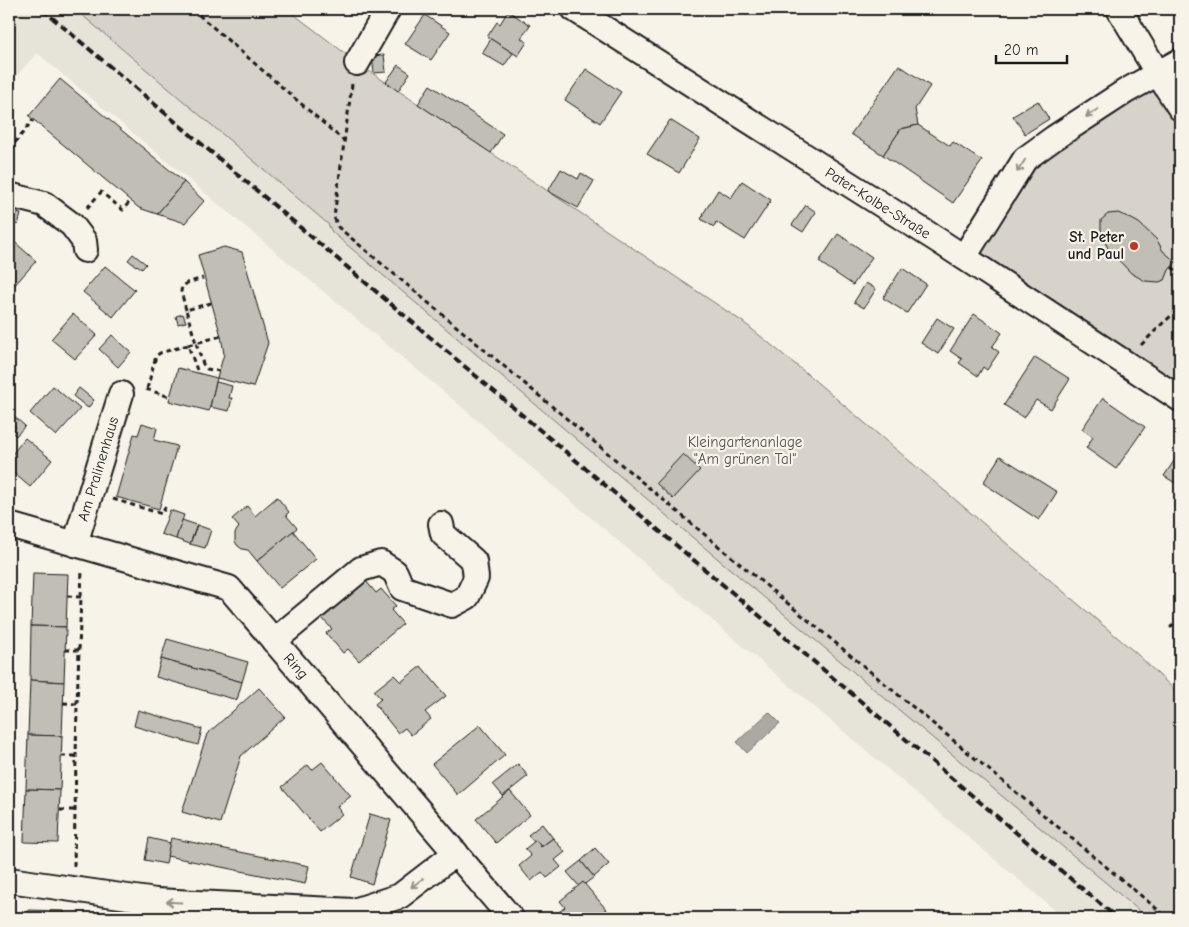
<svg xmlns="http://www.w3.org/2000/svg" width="1189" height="927" font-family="'Comic Neue',sans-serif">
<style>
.built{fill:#e6e3d9}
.green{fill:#d7d3cb;stroke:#7a7874}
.water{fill:#aca9a2;stroke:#72716c}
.building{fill:#c0beb5;stroke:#1c1c1c}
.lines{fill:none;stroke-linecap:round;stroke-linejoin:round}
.minor-casing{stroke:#1c1c1c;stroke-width:28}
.path{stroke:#1c1c1c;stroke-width:3;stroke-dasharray:5 4;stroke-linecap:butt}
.minor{stroke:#f7f3e8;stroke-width:24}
.rail{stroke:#1c1c1c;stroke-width:4;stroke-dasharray:8 4;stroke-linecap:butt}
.oneway{stroke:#94928c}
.poi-dot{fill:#c8321e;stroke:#f7f3e8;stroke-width:2}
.labels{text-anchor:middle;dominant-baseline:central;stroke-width:4.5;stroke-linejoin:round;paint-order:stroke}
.street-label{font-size:15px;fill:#1c1c1c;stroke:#f7f3e8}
.poi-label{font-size:15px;font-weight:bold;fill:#1c1c1c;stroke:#f7f3e8;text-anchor:end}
.park-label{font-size:15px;fill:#545351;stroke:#f7f3e8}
</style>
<rect width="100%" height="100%" fill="#f7f3e8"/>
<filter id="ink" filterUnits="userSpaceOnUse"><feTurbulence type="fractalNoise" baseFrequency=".02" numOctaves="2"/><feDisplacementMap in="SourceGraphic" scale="10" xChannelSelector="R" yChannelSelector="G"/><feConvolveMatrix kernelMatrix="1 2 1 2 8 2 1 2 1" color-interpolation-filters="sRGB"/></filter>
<g filter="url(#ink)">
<path class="built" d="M9 9H75L328 224 332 232 699 543 1148 918H1064L512 451 469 413 37 53 9 84Z"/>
<g class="green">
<path d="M75 9H287L363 67 743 322 806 373 1137 654 1180 695V918H1148L699 543 332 232 328 224Z"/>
<path d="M1158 74 1180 108V399L964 257 1025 159Z"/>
</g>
<path class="water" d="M769 712 780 723 747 753 737 742Z"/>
<g class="building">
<path d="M508 11 530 25 521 38 527 42 518 56 487 37 497 22 500 24Z"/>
<path d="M425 15 450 32 431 60 405 44Z"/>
<path d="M491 39 513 53 504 66 482 53Z"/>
<path d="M384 55 386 72 374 73 372 56Z"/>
<path d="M398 65 410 73 398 91 386 82Z"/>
<path d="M899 65 930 86 915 109 918 125 901 129 883 155 851 134Z"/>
<path d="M586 69 621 92 600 123 565 100Z"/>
<path d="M60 79 184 182 157 214 139 208 29 116Z"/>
<path d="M430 85 503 134 491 153 418 104Z"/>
<path d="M1038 101 1049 119 1025 134 1013 116Z"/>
<path d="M670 120 700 139 679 173 647 154Z"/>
<path d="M918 125 950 146 953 142 982 161 953 203 883 155 901 129Z"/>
<path d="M561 169 578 179 581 173 594 181 578 208 548 191Z"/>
<path d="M742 181 771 200 745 240 716 222 714 227 701 219 704 214H703L718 190 731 198Z"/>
<path d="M184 182 204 201 185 223 157 214Z"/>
<path d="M806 205 816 212 803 232 792 225Z"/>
<path d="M9 211 21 214 18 225 9 222Z"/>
<path d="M1118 213 1128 217 1139 223 1157 240 1163 251 1176 262 1169 270 1165 280 1159 282 1145 281 1131 273 1109 250 1105 242 1101 230V220L1108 214Z"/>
<path d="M838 234 872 257 853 285 819 262Z"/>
<path d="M9 237 36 261 13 287 9 283Z"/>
<path d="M224 247 242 252 268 343 253 387 217 378 224 354 221 336 198 255Z"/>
<path d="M133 254 146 264 142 269 137 265 136 266 128 260Z"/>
<path d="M105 266 135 290 113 317 83 292Z"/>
<path d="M902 268 926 284 907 313 883 298Z"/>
<path d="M866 283 876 289 864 308 854 302Z"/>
<path d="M73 314 97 335 75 359 51 339Z"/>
<path d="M183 314 186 322 178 324 176 316Z"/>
<path d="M974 314 1002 333 992 347 999 352 987 370 983 367 978 376 959 363 962 359 950 351Z"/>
<path d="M937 318 954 329 938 354 921 343Z"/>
<path d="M112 335 131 352 118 367 99 349Z"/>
<path d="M1035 357 1070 379 1051 409 1036 400 1024 418 1004 405Z"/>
<path d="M178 368 217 378 209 411 169 401Z"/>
<path d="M216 382 232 386 229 398H232L229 411 210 407Z"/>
<path d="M53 386 80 409 56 436 30 413Z"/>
<path d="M79 388 94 400 88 408 73 396Z"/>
<path d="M1103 398 1145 427 1116 469 1086 448 1093 437 1082 429Z"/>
<path d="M15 417 25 426 16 436 12 432 16 427 11 423Z"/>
<path d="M142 423 157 428 154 440 177 446 159 509 116 497 134 434 138 435Z"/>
<path d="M25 438 52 460 30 487 9 469V458Z"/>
<path d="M1180 452V475L1175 483 1164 476Z"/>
<path d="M683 454 700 470 673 499 656 483Z"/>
<path d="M1000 456 1057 492 1039 520 983 483Z"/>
<path d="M277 497 289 512 286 515 297 528 257 561 248 550 242 549 237 545 235 541V533L239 527 232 519 247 506 255 516Z"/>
<path d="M170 510 184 515 176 539 161 534Z"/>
<path d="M182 520 197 525 190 544 176 539Z"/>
<path d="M197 525 211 530 205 548 190 544Z"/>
<path d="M293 531 316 559 280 588 257 561Z"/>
<path d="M33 573 68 574 66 627 31 626Z"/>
<path d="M365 580 376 593 381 589 396 606 391 610 403 624 359 661 348 649 343 653 326 633 332 629 321 617Z"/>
<path d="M31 626 66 627 64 682 30 680Z"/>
<path d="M167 639 248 662 242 682 161 659Z"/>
<path d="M161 659 242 682 237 700 156 677Z"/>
<path d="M421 666 446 696 425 712 431 719 411 735 405 728 398 733 375 704 381 699 374 691 394 675 401 682Z"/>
<path d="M30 680 64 682 62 736 28 735Z"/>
<path d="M259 688 285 717 241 756 220 823 182 812 207 734Z"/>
<path d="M138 710 202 729 198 745 134 726Z"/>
<path d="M480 725 505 755 458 795 432 764Z"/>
<path d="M28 735 62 736 60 790 26 789Z"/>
<path d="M322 762 351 796 337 807 342 814 320 832 282 787 308 765 312 770Z"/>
<path d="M518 764 528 776 503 796 493 784Z"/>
<path d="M26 789 60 790 58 843 24 842Z"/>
<path d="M510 791 530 815 496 843 476 819Z"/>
<path d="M370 814 391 820 372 884 351 877Z"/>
<path d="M542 824 553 838 541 847 536 840 534 842 528 835Z"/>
<path d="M149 838 170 843 166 864 145 860Z"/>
<path d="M171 838 309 866 305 884 167 856Z"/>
<path d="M553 838 565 852 555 860 561 867 547 878 542 872 531 881 519 866 531 856 525 849 536 840 541 847Z"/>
<path d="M595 848 609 864 594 877 581 861Z"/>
<path d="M581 861 594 877 585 884 583 882 579 886 567 872Z"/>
<path d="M583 882 606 909 595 918H562L558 913 565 907 560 901Z"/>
<path d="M606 909 614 918H595Z"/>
<path d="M28 910 64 911V918H27Z"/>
</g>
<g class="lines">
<defs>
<g id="minor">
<path d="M574 9 737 113 939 241 1180 399"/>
<path d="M1119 9 1158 74 1180 108"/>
<path d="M357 63 388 9"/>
<path d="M9 195 44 204 72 225 84 241 85 250"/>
<path d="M964 257 1025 159 1054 138 1126 91 1180 61"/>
<path d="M9 525 229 588 511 918"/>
<path d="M75 544 121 394"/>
<path d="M274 641 361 569 381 563 395 572 402 588 452 605 467 597 476 578 474 561 443 534 441 524"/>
<path d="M9 880 156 901 354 911 400 896 456 853"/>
</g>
</defs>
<use href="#minor" class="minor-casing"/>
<g class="path">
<path d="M192 9 344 141"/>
<path d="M352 84 334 217 338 227 716 544 1168 918"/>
<path d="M9 150 33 120"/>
<path d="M87 208 101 192 123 210 130 201"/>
<path d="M1172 267 1180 274"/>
<path d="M211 303 186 310 196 343 221 336"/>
<path d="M186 310 181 291 182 287 187 283 203 278"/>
<path d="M188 345 196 343 203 364 207 369 219 371"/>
<path d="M1141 345 1163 323 1180 308"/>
<path d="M146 389 170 397"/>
<path d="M147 389 156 356 160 353 188 345 198 373"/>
<path d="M113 499 162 514 166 505"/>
<path d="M67 596 81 597"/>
<path d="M1179 617 1171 627 1180 634"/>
<path d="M65 650H79"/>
<path d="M63 703 77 704"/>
<path d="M61 756H76"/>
<path d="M60 810H75"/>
<path d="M74 866 77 704 82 570"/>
</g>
<use href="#minor" class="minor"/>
<path class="rail" d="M42 9 1117 918"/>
</g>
<defs><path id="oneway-shaft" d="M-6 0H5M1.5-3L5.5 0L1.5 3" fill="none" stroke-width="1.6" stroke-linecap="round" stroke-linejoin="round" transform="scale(1.25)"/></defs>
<g class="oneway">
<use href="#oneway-shaft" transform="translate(1092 113) rotate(147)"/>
<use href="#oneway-shaft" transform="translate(1021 166) rotate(123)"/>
<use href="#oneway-shaft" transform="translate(417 883) rotate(143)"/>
<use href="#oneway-shaft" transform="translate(174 902) rotate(-177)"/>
</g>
</g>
<circle class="poi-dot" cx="1134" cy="246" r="5"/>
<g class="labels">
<g class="street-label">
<text transform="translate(878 203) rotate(32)">Pater-Kolbe-Straße</text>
<text transform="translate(98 469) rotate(-73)">Am Pralinenhaus</text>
<text transform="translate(296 666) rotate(49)">Ring</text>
</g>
<g class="poi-label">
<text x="1124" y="237">St. Peter<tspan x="1124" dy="17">und Paul</tspan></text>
</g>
<g class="park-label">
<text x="745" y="442">Kleingartenanlage<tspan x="745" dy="17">"Am grünen Tal"</tspan></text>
</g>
</g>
<rect width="1189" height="927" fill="none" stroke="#f7f3e8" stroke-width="30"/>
<rect x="15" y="15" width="1159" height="897" fill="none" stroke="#1c1c1c" stroke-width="2" filter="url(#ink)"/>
<path d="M996 55v8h71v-8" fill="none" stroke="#1c1c1c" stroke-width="2.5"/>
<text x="1004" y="55" font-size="15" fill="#1c1c1c" stroke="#f7f3e8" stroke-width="4" paint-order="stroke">20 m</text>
</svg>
